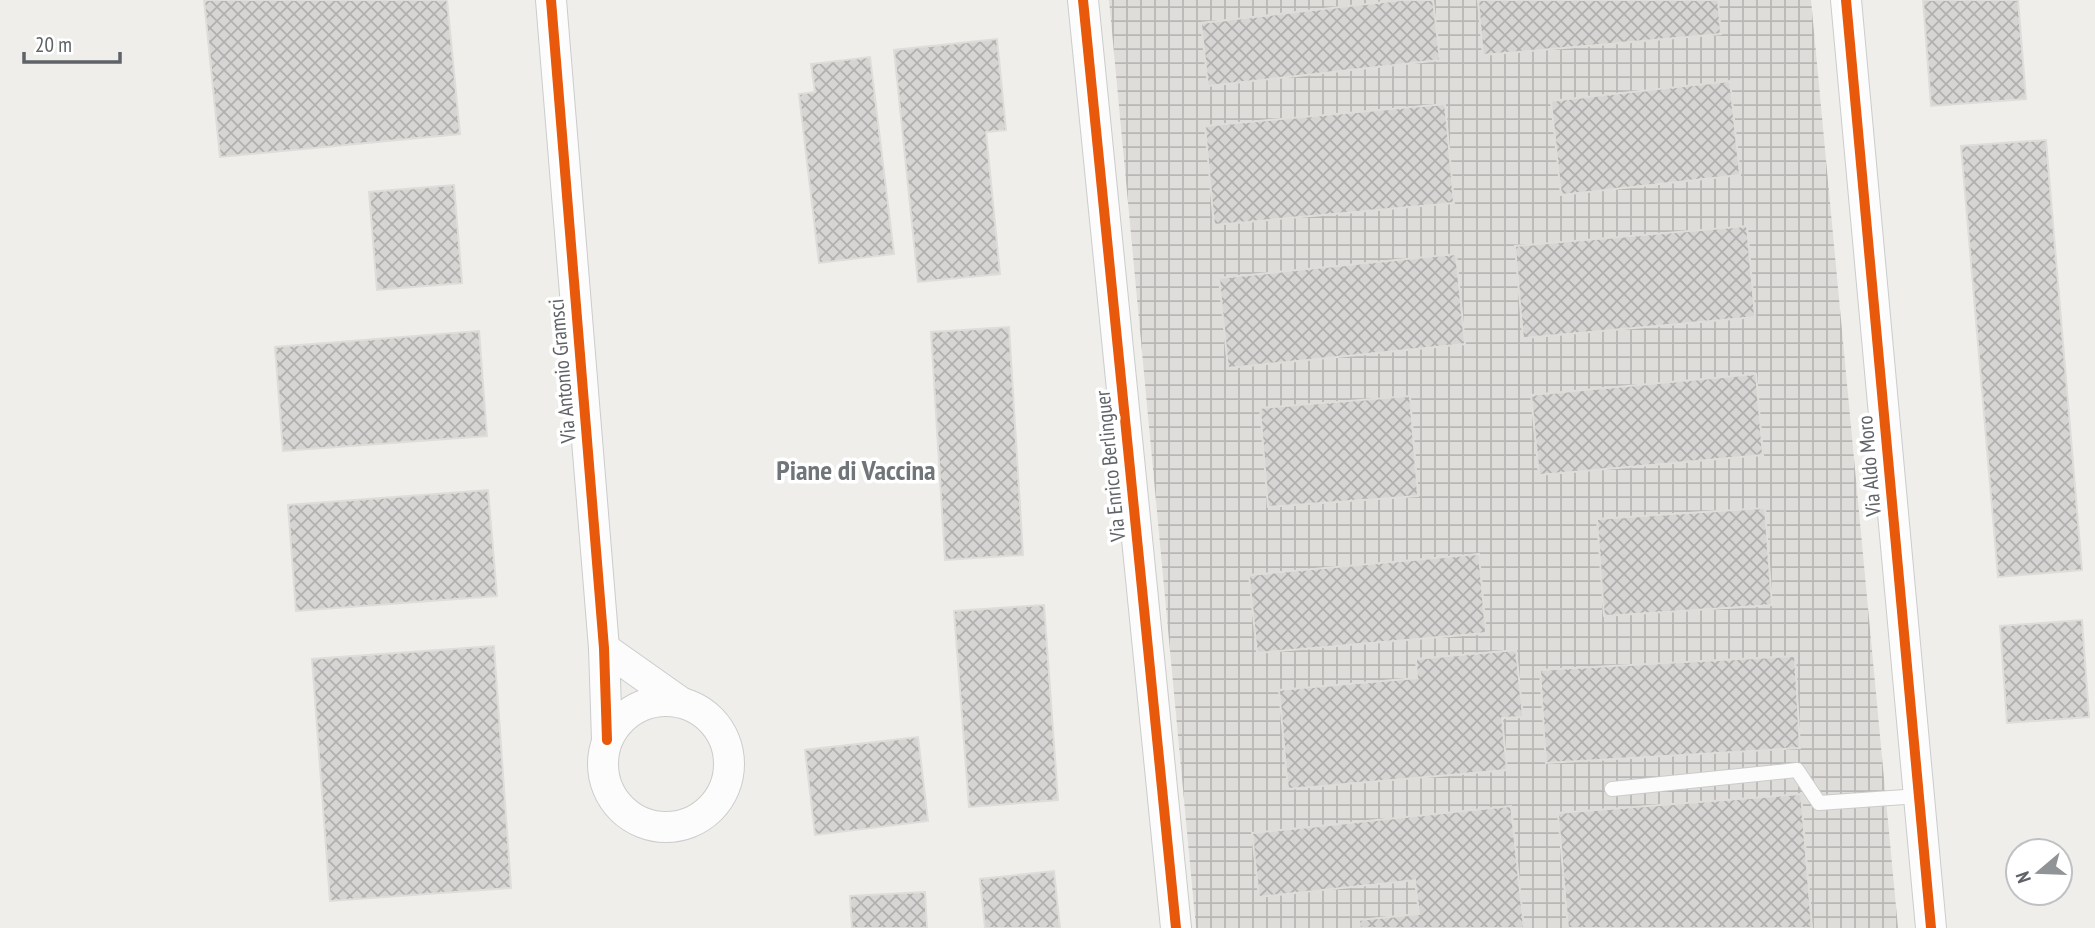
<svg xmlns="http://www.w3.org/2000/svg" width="2095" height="928" font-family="'PT Sans Narrow',sans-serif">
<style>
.industrial{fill:url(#industrial-grid)}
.building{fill:url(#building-cross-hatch);stroke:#deddd9;stroke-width:2}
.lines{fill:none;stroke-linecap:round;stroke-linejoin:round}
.lane-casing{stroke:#cbcccc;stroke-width:16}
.street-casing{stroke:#cbcccc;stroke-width:32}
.lane{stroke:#fdfcfc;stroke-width:14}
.street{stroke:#fdfcfc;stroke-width:30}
.cycleway-casing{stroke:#fff;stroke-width:15}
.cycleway{stroke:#e8590c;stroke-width:10}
.labels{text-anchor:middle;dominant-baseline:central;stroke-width:7;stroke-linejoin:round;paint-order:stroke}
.street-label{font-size:21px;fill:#5f6368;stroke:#fff}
.district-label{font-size:28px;font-weight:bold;fill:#70757a;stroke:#fff}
</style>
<defs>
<pattern id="industrial-grid" width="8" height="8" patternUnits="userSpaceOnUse" patternTransform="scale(1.75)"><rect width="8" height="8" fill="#dfddda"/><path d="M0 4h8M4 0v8" fill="none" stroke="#b8b7b5"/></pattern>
<pattern id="building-cross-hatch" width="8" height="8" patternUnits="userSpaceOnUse" patternTransform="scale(1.75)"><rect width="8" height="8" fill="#d6d5d3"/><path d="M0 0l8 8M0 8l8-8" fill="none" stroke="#b1b0af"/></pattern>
</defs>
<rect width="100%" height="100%" fill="#efeeea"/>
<path class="industrial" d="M1109 0H1811L1898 928H1196Z"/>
<g class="building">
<path d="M204 0H447L460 134 220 157Z"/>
<path d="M1402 0H1433L1440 60 1208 86 1201 23Z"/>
<path d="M1478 0H1718L1721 34 1483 55Z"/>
<path d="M1923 0H2018L2026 99 1931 106Z"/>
<path d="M997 39 1006 130 986 132 1000 274 918 282 894 50Z"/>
<path d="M870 57 894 254 819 263 799 94 815 92 811 64Z"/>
<path d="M1730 81 1740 175 1561 195 1551 101Z"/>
<path d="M1445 104 1454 203 1214 225 1205 126Z"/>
<path d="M2046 140 2082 570 1998 577 1961 146Z"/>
<path d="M454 185 462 283 377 290 369 192Z"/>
<path d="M1747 226 1755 317 1523 338 1515 246Z"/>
<path d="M1456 254 1465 344 1228 368 1219 278Z"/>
<path d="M1009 327 1023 555 945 560 931 332Z"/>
<path d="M479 331 487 436 283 451 275 347Z"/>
<path d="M1756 374 1763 455 1539 475 1531 395Z"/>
<path d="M1410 396 1418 496 1268 507 1260 408Z"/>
<path d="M488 490 497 596 296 611 288 505Z"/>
<path d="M1765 508 1772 605 1604 616 1597 519Z"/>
<path d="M1479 554 1486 633 1257 653 1249 575Z"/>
<path d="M1044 605 1058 800 969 807 954 611Z"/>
<path d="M2082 620 2089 717 2007 723 2000 626Z"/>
<path d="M494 646 511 888 330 901 312 659Z"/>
<path d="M1516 650 1523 717 1502 718 1507 770 1288 789 1279 690 1417 678 1416 659Z"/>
<path d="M1795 656 1800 748 1546 763 1540 670Z"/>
<path d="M918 737 928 821 815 835 805 750Z"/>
<path d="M1801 794 1812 928H1568L1558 813Z"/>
<path d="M1511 806 1524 928H1360L1359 920 1419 914 1415 880 1259 897 1252 833Z"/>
<path d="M1054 871 1060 928H985L980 879Z"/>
<path d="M925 892 927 928H852L850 896Z"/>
</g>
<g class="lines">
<defs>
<path id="lane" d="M1612 789 1797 770 1819 803 1919 796"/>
<g id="street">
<path d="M551 0 604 648 607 740"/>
<path d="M1083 0 1176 928"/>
<path d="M1846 0 1931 928"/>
<path d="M604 648 679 701"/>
<circle cx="666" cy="764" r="63"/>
</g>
</defs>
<use href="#lane" class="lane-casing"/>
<use href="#street" class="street-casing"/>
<use href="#lane" class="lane"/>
<use href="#street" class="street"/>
<defs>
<g id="cycleway">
<path d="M551 0 604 648 607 740"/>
<path d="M1083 0 1176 928"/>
<path d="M1846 0 1931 928"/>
</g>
</defs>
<use href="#cycleway" class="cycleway-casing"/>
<use href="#cycleway" class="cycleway"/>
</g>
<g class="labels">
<g class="street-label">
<text transform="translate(562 371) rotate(-95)">Via Antonio Gramsci</text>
<text transform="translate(1110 466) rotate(-96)">Via Enrico Berlinguer</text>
<text transform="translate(1869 466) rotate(-95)">Via Aldo Moro</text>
</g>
<g class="district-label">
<text x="856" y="469">Piane di Vaccina</text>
</g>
</g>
<g transform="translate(2039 872) rotate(251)"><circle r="33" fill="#ffffff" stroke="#bfc1c3" stroke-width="2"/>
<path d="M0-5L12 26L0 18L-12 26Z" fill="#919496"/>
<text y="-10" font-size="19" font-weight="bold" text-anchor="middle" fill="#5f6368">N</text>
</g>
<path d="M24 52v10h96v-10" fill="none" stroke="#5f6368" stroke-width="3.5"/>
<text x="35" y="52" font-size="21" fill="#5f6368" stroke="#ffffff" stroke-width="5" paint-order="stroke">20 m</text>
</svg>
